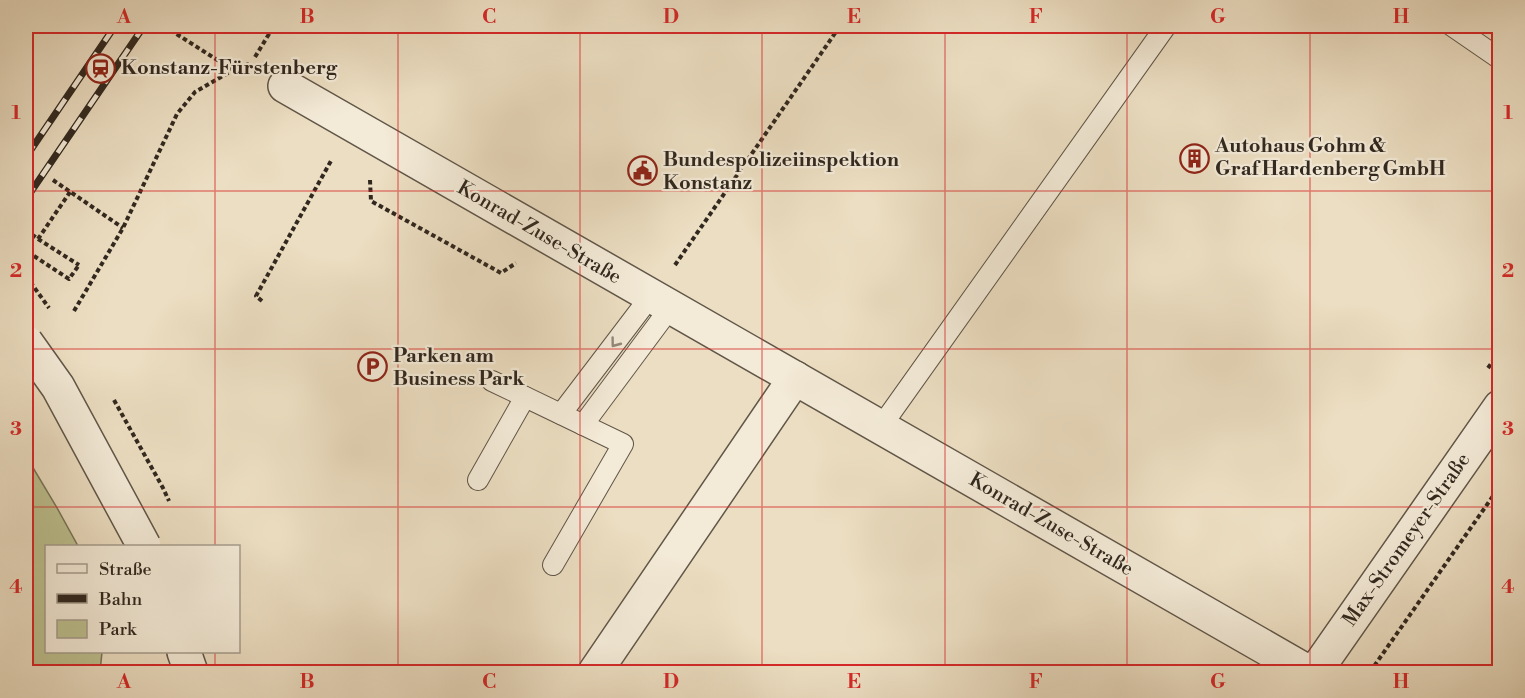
<svg xmlns="http://www.w3.org/2000/svg" width="1525" height="698" font-family="'Libre Bodoni',serif">
<style>
.green{fill:#bdc08f;stroke:#777457;stroke-width:1.5}
.lines{fill:none;stroke-linecap:round;stroke-linejoin:round}
.lane-casing{stroke:#605648;stroke-width:22}
.street-casing{stroke:#605648;stroke-width:36}
.path{stroke:#31281f;stroke-width:4;stroke-dasharray:4.5 3;stroke-linecap:butt}
.lane{stroke:#f3ead7;stroke-width:20}
.street{stroke:#f3ead7;stroke-width:33}
.rail-casing{stroke:#31281f;stroke-width:7}
.rail{stroke:#f3ead7;stroke-width:4.5;stroke-dasharray:14;stroke-linecap:butt}
.street-bridge-casing{stroke:#605648;stroke-width:36;stroke-linecap:butt}
.path-bridge{stroke:#31281f;stroke-width:4;stroke-dasharray:4.5 3;stroke-linecap:butt}
.street-bridge{stroke:#f3ead7;stroke-width:33}
.oneway{stroke:#92897b}
.grid{fill:none;stroke:#d62828;stroke-width:1.5;stroke-opacity:0.55}
.labels{text-anchor:middle;dominant-baseline:central;stroke-width:4.5;stroke-linejoin:round;paint-order:stroke}
.poi-label{font-size:20px;font-weight:bold;fill:#31281f;stroke:#f3ead7;text-anchor:start}
.street-label{font-size:20px;fill:#31281f;stroke:#f3ead7}
.neatline{fill:none;stroke:#d62828;stroke-width:2}
.grid-label{font-size:20px;text-anchor:middle;font-weight:bold;fill:#d62828}
</style>
<rect width="100%" height="100%" fill="#ecdec2"/>
<filter id="stains"><feTurbulence type="fractalNoise" baseFrequency=".00333" numOctaves="4"/><feColorMatrix values="0 0 0 0 .2 0 0 0 0 .09 0 0 0 0 .02 0 0 0 .5 -.17"/></filter>
<radialGradient id="worn" r=".72"><stop offset=".6" stop-color="#630" stop-opacity="0"/><stop offset="1" stop-color="#630" stop-opacity=".3"/></radialGradient>
<path class="green" d="M26 456 56 506 78 546H46V652H102L100 672H26Z"/>
<g class="lines">
<defs>
<g id="lane">
<path d="M1452 26 1500 59"/>
<path d="M492 381 623 444 553 565"/>
<path d="M561 414 650 297"/>
<path d="M583 425 670 308"/>
<path d="M880 428 1166 26"/>
<path d="M478 480 525 397"/>
</g>
<g id="street">
<path d="M285 86 1308 672"/>
<path d="M184 652 191 672"/>
<path d="M595 672 795 378"/>
<path d="M1315 672 1500 407"/>
</g>
</defs>
<use href="#lane" class="lane-casing"/>
<use href="#street" class="street-casing"/>
<g class="path">
<path d="M164 26 233 70"/>
<path d="M255 57 269 34 271 26"/>
<path d="M53 180 123 228"/>
<path d="M370 180 371 201 501 273 516 263"/>
<path d="M26 230 38 239 70 192"/>
<path d="M34 256 69 279 79 265"/>
<path d="M675 265 840 26"/>
<path d="M262 301 256 296 332 159"/>
<path d="M74 311 123 228 177 114 195 92 233 70 251 63"/>
<path d="M1488 368 1500 351"/>
<path d="M1370 672 1500 486"/>
</g>
<use href="#lane" class="lane"/>
<use href="#street" class="street"/>
<defs>
<g id="rail">
<path d="M26 157 115 26"/>
<path d="M26 199 144 26"/>
</g>
</defs>
<use href="#rail" class="rail-casing"/>
<use href="#rail" class="rail"/>
<defs>
<path id="street-bridge" d="M26 342 58 387 144 546"/>
</defs>
<use href="#street-bridge" class="street-bridge-casing"/>
<g class="path-bridge">
<path d="M38 239 79 265"/>
<path d="M26 276 49 308"/>
<path d="M114 400 163 488 169 501"/>
</g>
<use href="#street-bridge" class="street-bridge"/>
</g>
<defs><path id="oneway-chevron" d="M-2-3.5L2.5 0L-2 3.5" fill="none" stroke-width="1.6" stroke-linecap="round" stroke-linejoin="round" transform="scale(1.5)"/></defs>
<use class="oneway" href="#oneway-chevron" transform="translate(615 343) rotate(127)"/>
<path class="grid" d="M215 26V546M398 26V672M580 26V672M762 26V672M945 26V672M1127 26V672M1310 26V672M26 191H1500M26 349H1500M26 507H1500M215 652V672"/>
<defs>
<symbol id="station-ring" viewBox="-11 -11 22 22"><circle r="9.5" fill="#f3ead7" stroke="#8f2418" stroke-width="1.5"/><path d="M-3-6H3Q5-6 5-4V2Q5 4 3 4L4.5 6H3L1.5 4h-3L-3 6H-4.5L-3 4Q-5 4-5 2V-4Q-5-6-3-6ZM-3.5-4v3h7v-3ZM-3.5 1v1.5H-2V1ZM2 1v1.5H3.5V1Z" fill="#8f2418"/></symbol>
<symbol id="building-ring" viewBox="-11 -11 22 22"><circle r="9.5" fill="#f3ead7" stroke="#8f2418" stroke-width="1.5"/><path d="M-4-6H4V6H1V3H-1V6H-4ZM-2.5-4.3h1.7v1.8h-1.7ZM.8-4.3h1.7v1.8H.8ZM-2.5-1h1.7V.8h-1.7ZM.8-1h1.7V.8H.8Z" fill="#8f2418"/></symbol>
<symbol id="civic-ring" viewBox="-11 -11 22 22"><circle r="9.5" fill="#f3ead7" stroke="#8f2418" stroke-width="1.5"/><path d="M-.6-6.5H3V-4.5H.6V-3L4-1V1h2V6H-6V1h2V-1L-.6-3ZM-1.2 2.5V6h2.4V2.5Z" fill="#8f2418"/></symbol>
<symbol id="parking-ring" viewBox="-11 -11 22 22"><circle r="9.5" fill="#f3ead7" stroke="#8f2418" stroke-width="1.5"/><path d="M-3.5-5.5H1a3.5 3.5 0 0 1 0 7H-1V5.5H-3.5ZM-1-3.4V-.6H.8a1.4 1.4 0 0 0 0-2.8Z" fill="#8f2418"/></symbol>
</defs>
<g fill-rule="evenodd">
<use href="#station-ring" x="84" y="52" width="33" height="33"/>
<use href="#building-ring" x="1178" y="142" width="33" height="33"/>
<use href="#civic-ring" x="626" y="154" width="33" height="33"/>
<use href="#parking-ring" x="356" y="350" width="33" height="33"/>
</g>
<g class="labels">
<g class="poi-label">
<text x="121" y="68">Konstanz-Fürstenberg</text>
<text x="1215" y="146">Autohaus Gohm &amp;<tspan x="1215" dy="23">Graf Hardenberg GmbH</tspan></text>
<text x="663" y="160">Bundespolizeiinspektion<tspan x="663" dy="23">Konstanz</tspan></text>
<text x="393" y="356">Parken am<tspan x="393" dy="23">Business Park</tspan></text>
</g>
<g class="street-label">
<text transform="translate(539 233) rotate(30)">Konrad-Zuse-Straße</text>
<text transform="translate(1051 525) rotate(30)">Konrad-Zuse-Straße</text>
<text transform="translate(1407 540) rotate(-55)">Max-Stromeyer-Straße</text>
</g>
</g>
<rect width="1525" height="698" fill="none" stroke="#ecdec2" stroke-width="66"/>
<rect x="45" y="545" width="195" height="108" fill="#f3ead7" stroke="#a59c8d" stroke-width="1.5"/>
<rect x="57" y="564" width="30" height="9" fill="#f3ead7" stroke="#a59c8d" stroke-width="1.5"/>
<text x="99" y="575" font-size="18" fill="#31281f">Straße</text>
<rect x="57" y="594" width="30" height="9" fill="#31281f" stroke="#a59c8d" stroke-width="1.5"/>
<text x="99" y="605" font-size="18" fill="#31281f">Bahn</text>
<rect x="57" y="620" width="30" height="18" fill="#bdc08f" stroke="#a59c8d" stroke-width="1.5"/>
<text x="99" y="635" font-size="18" fill="#31281f">Park</text>
<rect x="33" y="33" width="1459" height="632" class="neatline"/>
<g class="grid-label">
<text x="124" y="23">A</text>
<text x="307" y="23">B</text>
<text x="489" y="23">C</text>
<text x="671" y="23">D</text>
<text x="854" y="23">E</text>
<text x="1036" y="23">F</text>
<text x="1218" y="23">G</text>
<text x="1401" y="23">H</text>
<text x="16" y="119">1</text>
<text x="1508" y="119">1</text>
<text x="16" y="277">2</text>
<text x="1508" y="277">2</text>
<text x="16" y="435">3</text>
<text x="1508" y="435">3</text>
<text x="16" y="593">4</text>
<text x="1508" y="593">4</text>
<text x="124" y="688">A</text>
<text x="307" y="688">B</text>
<text x="489" y="688">C</text>
<text x="671" y="688">D</text>
<text x="854" y="688">E</text>
<text x="1036" y="688">F</text>
<text x="1218" y="688">G</text>
<text x="1401" y="688">H</text>
</g>
<rect width="100%" height="100%" filter="url(#stains)"/>
<rect width="100%" height="100%" fill="url(#worn)"/>
</svg>
